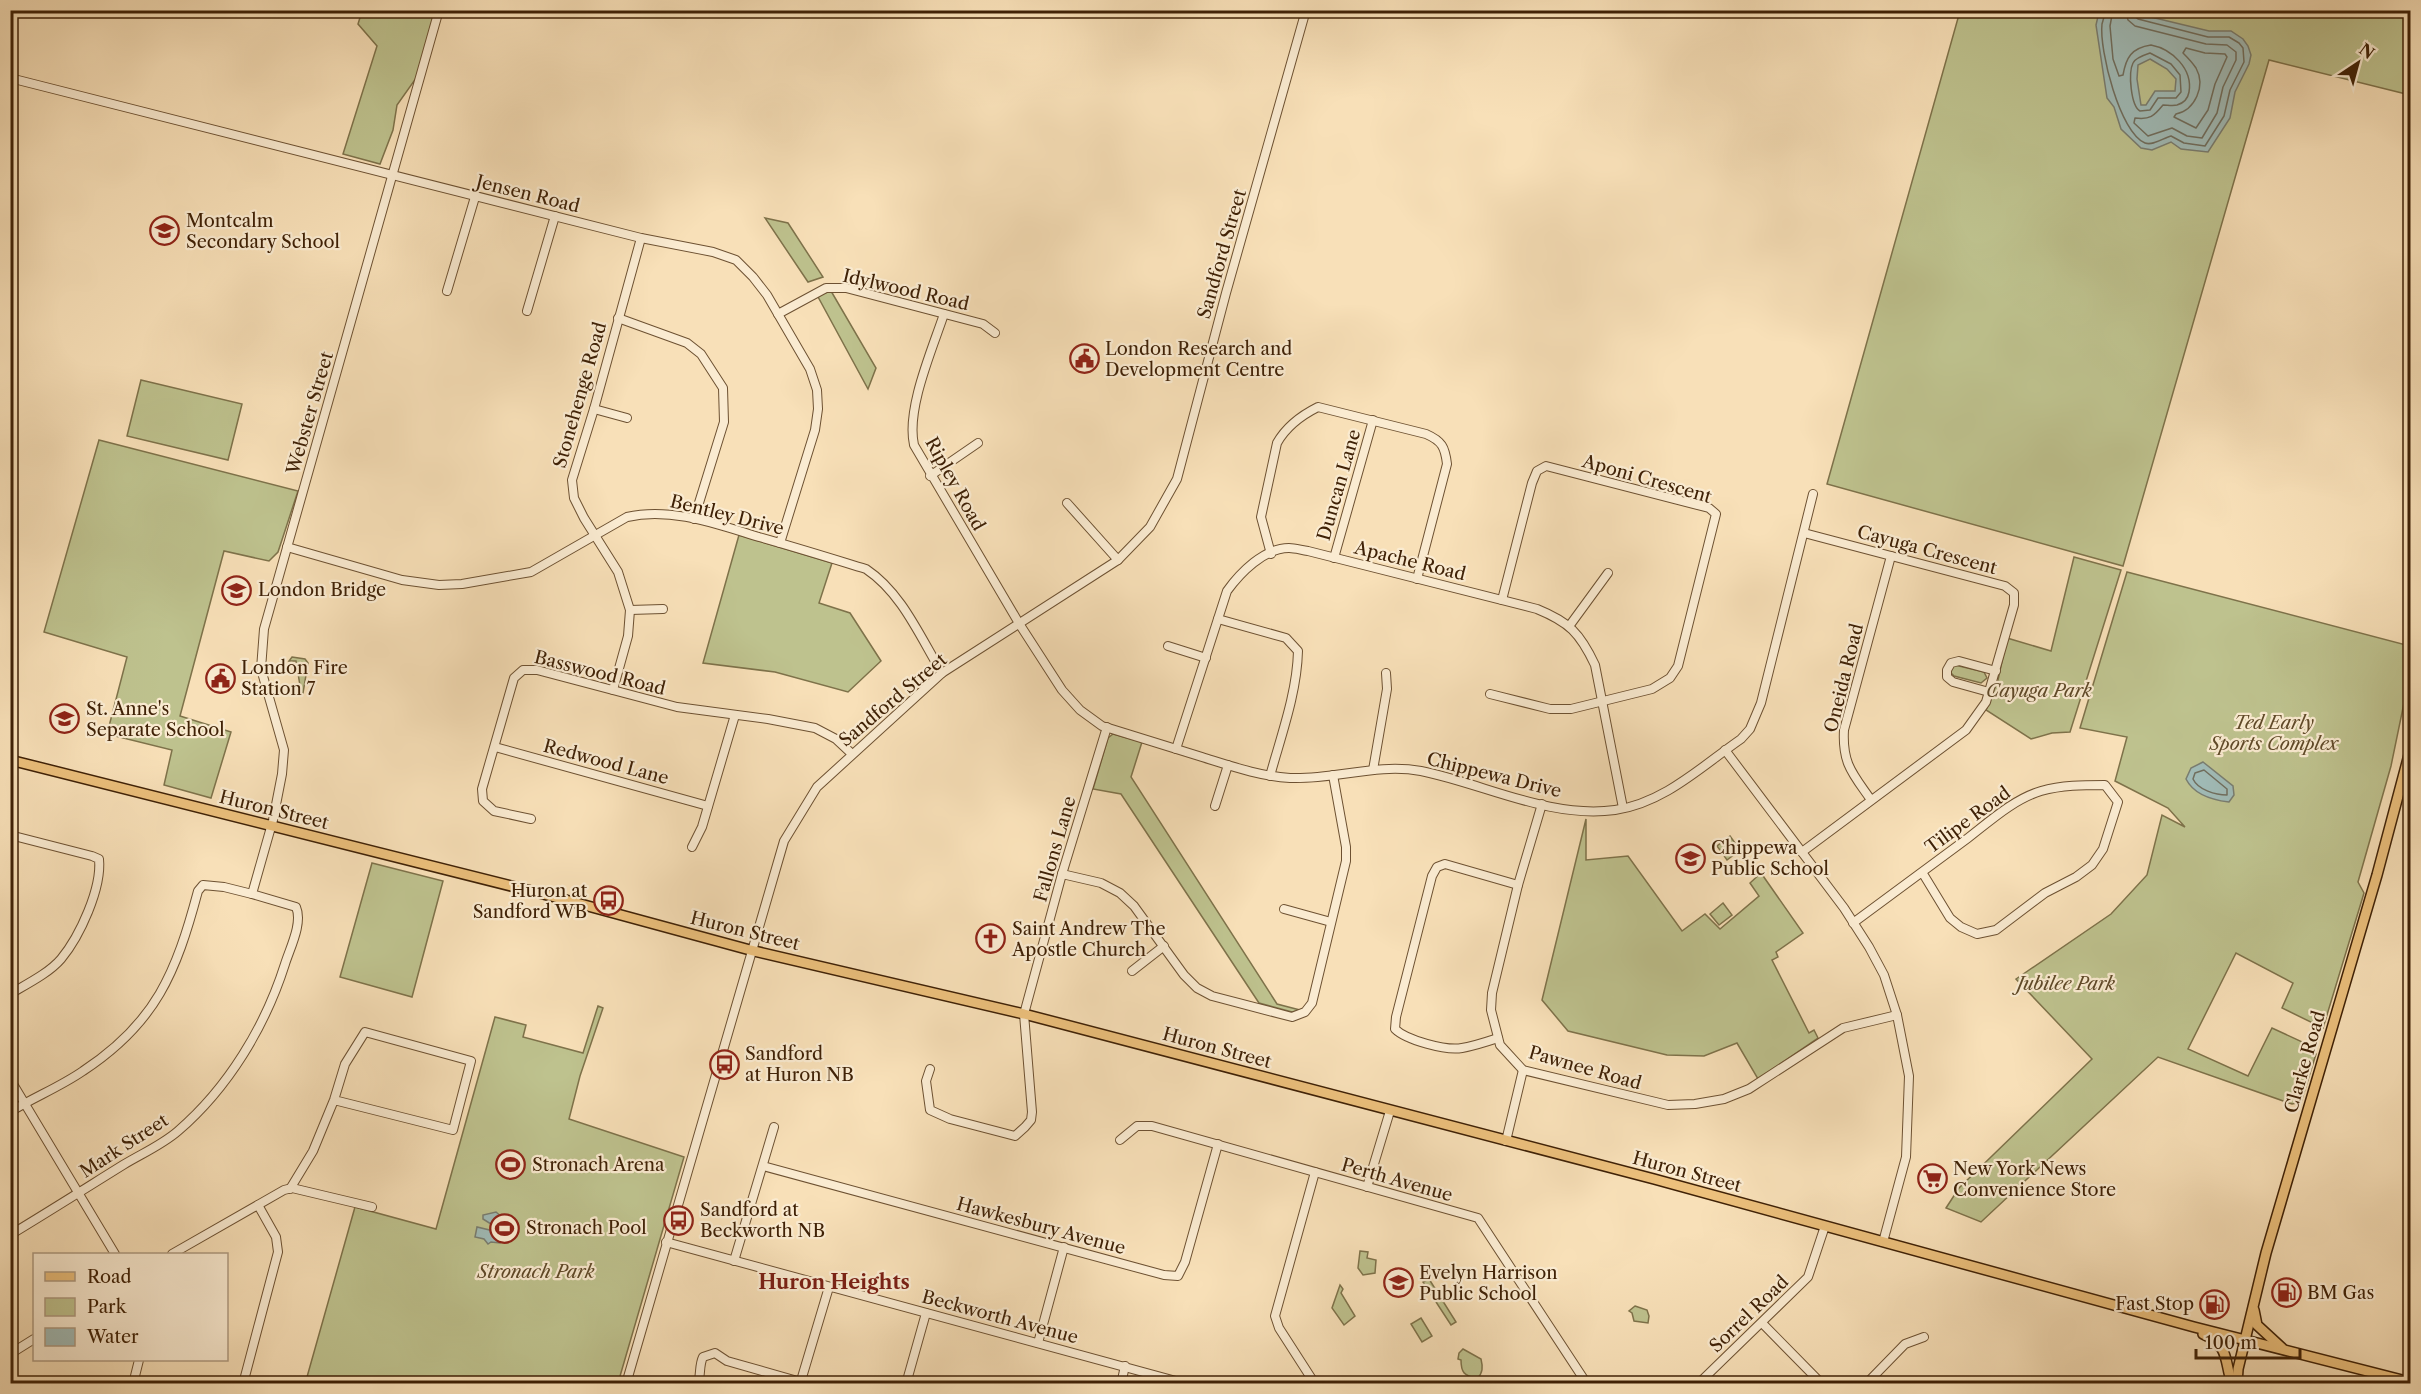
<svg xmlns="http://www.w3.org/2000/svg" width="2421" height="1394" font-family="'Libre Caslon Text',serif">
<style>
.green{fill:#bec28e;stroke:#7e724a;stroke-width:1.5}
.water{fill:#a0bbb7;stroke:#797d70;stroke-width:1.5;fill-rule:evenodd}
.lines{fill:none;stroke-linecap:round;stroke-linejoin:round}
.shore{stroke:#706e5e;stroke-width:1.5}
.minor-casing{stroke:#6d5132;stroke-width:10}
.major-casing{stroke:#3f2106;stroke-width:12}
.minor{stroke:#faebd1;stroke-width:8}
.major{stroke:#ecc07c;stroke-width:9}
.labels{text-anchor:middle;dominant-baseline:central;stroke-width:4.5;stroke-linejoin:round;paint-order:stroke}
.street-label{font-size:18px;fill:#3f2106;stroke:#faebd1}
.poi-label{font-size:18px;fill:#3f2106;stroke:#faebd1;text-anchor:start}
.park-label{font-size:18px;font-style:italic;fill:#5f4928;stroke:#faebd1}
.neighbourhood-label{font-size:20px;font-weight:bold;fill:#7a1f14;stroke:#faebd1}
</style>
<rect width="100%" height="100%" fill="#f8e0b8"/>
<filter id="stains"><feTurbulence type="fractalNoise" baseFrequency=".00333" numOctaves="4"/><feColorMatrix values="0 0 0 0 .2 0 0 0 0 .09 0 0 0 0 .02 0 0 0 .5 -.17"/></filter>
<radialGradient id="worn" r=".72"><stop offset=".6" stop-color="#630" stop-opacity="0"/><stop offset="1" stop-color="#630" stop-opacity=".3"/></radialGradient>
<g class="green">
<path d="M362 11H438L424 67 397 105 393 130 380 164 343 154 377 46 358 24Z"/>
<path d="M1960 11H2410V95L2269 60 2123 566 1827 484Z"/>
<path d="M765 218 788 223 823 277 808 282Z"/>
<path d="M831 291 876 368 868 389 817 295Z"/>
<path d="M141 380 242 404 228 460 127 436Z"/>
<path d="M99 440 298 491 278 552 269 561 224 551 180 716 231 732 211 798 164 785 172 750 107 734 127 657 44 632Z"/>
<path d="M739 535 832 563 819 603 850 613 881 661 848 692 775 672 703 663Z"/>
<path d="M2074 557 2121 570 2070 732 2052 733 2031 739 1986 710 1998 680 2007 638 2051 651Z"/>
<path d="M2127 572 2410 646V674L2391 766 2358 882 2364 893 2323 1028 2282 1008 2293 983 2236 953 2188 1049 2248 1076 2272 1028 2311 1046 2316 1054 2301 1102 2292 1104 2158 1057 1981 1222 1946 1208 1959 1188 2092 1059 2016 979 2111 914 2147 875 2162 815 2185 827 2168 808 2115 781 2127 737 2080 728Z"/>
<path d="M292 657 305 659 308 663 303 693 299 696 296 693 301 692 296 661H289Z"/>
<path d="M1955 665 1984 672 1987 678 1981 683 1954 676 1951 673V668Z"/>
<path d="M1113 734 1142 742 1131 777 1277 1004 1300 1010 1292 1012 1259 1003 1121 794 1093 789 1108 738Z"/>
<path d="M1586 819V860L1628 856 1682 931 1705 914 1720 929 1759 896 1750 883 1761 873 1803 933 1776 952 1778 957 1772 960 1809 1033 1814 1030 1818 1038 1758 1079 1737 1043 1704 1056 1667 1055 1568 1031 1542 1000Z"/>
<path d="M1730 836 1740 850 1727 860 1717 846Z"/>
<path d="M372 863 443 881 412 997 340 977Z"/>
<path d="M1723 903 1732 915 1719 925 1710 914Z"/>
<path d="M598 1006 603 1008 580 1076 569 1119 684 1157 618 1383 305 1384 355 1207 436 1229 495 1017 526 1025 523 1037 583 1053Z"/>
<path d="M1360 1251 1368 1252 1367 1258 1376 1260 1375 1273 1363 1275 1358 1268Z"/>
<path d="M1429 1279 1456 1322 1451 1325 1423 1282Z"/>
<path d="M1340 1285 1343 1289 1341 1293 1355 1316 1344 1325 1332 1308Z"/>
<path d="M1635 1306 1647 1310 1649 1316 1648 1323 1634 1321 1632 1313 1629 1311Z"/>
<path d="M1421 1318 1432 1336 1422 1342 1411 1324Z"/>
<path d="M1463 1349 1481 1359C1483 1367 1483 1373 1477 1379 1464 1375 1461 1373 1461 1360L1458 1359 1459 1353Z"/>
</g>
<g class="water">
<path d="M2126 11 2209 31H2231L2243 39 2248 46 2251 55 2249 64 2235 92 2230 118 2208 152 2181 149 2171 142 2152 150 2141 148 2121 129 2114 107 2107 98 2096 25 2099 12ZM2150 59 2167 69 2176 79 2175 91H2155L2146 105H2141L2137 79 2138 65Z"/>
<path d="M2203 762 2233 786 2234 795 2229 802C2212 800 2194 795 2186 779L2191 768Z"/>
<path d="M496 1212 503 1218H511L514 1232 510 1234 502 1231 500 1243 491 1242 488 1244 484 1239 475 1237 477 1227 498 1232 499 1229 483 1219V1215Z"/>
</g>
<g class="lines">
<g class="shore">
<path d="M2105 10C2105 15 2103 20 2102 24 2099 50 2120 133 2145 143 2153 146 2163 138 2171 136L2184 143 2205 146 2224 116 2230 90 2244 62 2243 48 2239 43 2229 37H2208L2138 19 2134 16 2133 10"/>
<path d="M2113 10 2110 26 2113 59 2119 76 2123 75C2126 58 2131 48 2151 45 2172 49 2193 69 2189 92 2188 98 2184 103 2177 105 2173 106 2167 105 2163 105 2154 116 2150 120 2135 118L2134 123 2148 136 2172 128 2187 136 2202 138 2217 113 2223 87 2236 60V52L2227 45 2206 44 2135 26 2128 20 2125 10"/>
<path d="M2186 48 2205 53 2225 54 2227 57 2215 84 2208 110 2196 128 2174 117 2176 114C2195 110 2206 86 2196 68 2192 62 2187 57 2183 53Z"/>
<path d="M2150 53 2171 64 2180 75 2181 92 2176 98H2158L2150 110 2140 111C2131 106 2128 73 2133 63 2135 58 2144 55 2150 53Z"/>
<path d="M2204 770 2227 789V795C2216 795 2198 790 2193 779L2195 773Z"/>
</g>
<defs>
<g id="minor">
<path d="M10 78 641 238 713 252 736 260 753 277 767 295 810 369 817 390 818 409 815 430 780 543"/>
<path d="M447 291 475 197"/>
<path d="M527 311 555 216"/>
<path d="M778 314 826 288H846L983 324 995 333"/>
<path d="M944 314C932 350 906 409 914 445L1020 625 1062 690 1080 710 1102 726C1135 736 1169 747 1202 757 1231 766 1259 776 1290 778 1334 780 1376 763 1421 771 1485 784 1550 819 1615 810 1664 803 1702 766 1741 739L1750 729 1761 703 1813 494"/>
<path d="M618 318 687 343 701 354 723 388 724 422 694 519"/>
<path d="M594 409 627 418"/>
<path d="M930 476 978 443"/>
<path d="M1067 503 1118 560"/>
<path d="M287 547 402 580 439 585 462 584 531 572 627 517C671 507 716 524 759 537 795 547 830 558 866 569 902 593 920 637 942 673"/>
<path d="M1271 554 1261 517 1277 443C1286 427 1302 415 1318 407L1426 434C1442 441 1445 447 1447 464L1417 579"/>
<path d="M1334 558 1373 420"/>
<path d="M630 610 663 609"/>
<path d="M1218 619 1286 638 1298 651C1297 693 1281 736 1270 776"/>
<path d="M1570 625 1608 573"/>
<path d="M1168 646 1206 658"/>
<path d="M613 690 628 636 630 610 618 572 584 518 574 498 572 480 594 409 641 238"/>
<path d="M1989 692 1953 682 1947 677V670L1951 663 1959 661 1996 671"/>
<path d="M1490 694 1550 709H1571L1652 689 1670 678 1678 666 1716 514 1709 508 1546 466 1537 471 1532 483 1502 600"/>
<path d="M495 747 708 806"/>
<path d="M1176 749 1227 591C1240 573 1264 548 1289 548 1295 548 1301 550 1308 551L1537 609C1569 622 1580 633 1595 665L1623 808"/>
<path d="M1725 750 1844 908 1869 947 1884 975 1897 1015 1909 1076 1906 1157 1883 1242"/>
<path d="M1373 770 1387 689 1386 673"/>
<path d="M1871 800C1853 774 1842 764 1844 730L1891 556"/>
<path d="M1542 804 1518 885 1492 993 1491 1010 1500 1045 1523 1070 1668 1105 1695 1104 1724 1099 1749 1089 1843 1028 1897 1015"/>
<path d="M1215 806 1228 765"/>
<path d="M531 819 494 811 483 801 482 789 514 678 523 670H537L677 707 768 719 815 728 836 739 852 754"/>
<path d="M10 835 92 856 99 859C102 888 80 936 61 959 49 973 27 984 10 994"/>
<path d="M692 847 702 827 735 715"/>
<path d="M1802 852 1966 730 1986 702 2014 605V593L2005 586 1804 533"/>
<path d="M1062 874 1101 883 1120 893 1134 906 1184 975 1197 988 1212 996 1292 1017 1305 1012 1312 1003 1346 861V847L1333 775"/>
<path d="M1284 909 1331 922"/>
<path d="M1853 923C1892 894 1930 866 1968 838 1990 821 2014 799 2041 791 2062 785 2083 785 2105 785L2118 802 2103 849 2092 865 2076 877 2045 893 1996 930 1977 934 1961 927 1950 918 1922 872"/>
<path d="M1132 971 1164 946"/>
<path d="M1498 1038C1486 1042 1474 1046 1462 1048 1446 1051 1406 1040 1395 1029L1396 1017 1432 876 1437 867 1445 864 1518 885"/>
<path d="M930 1069 926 1081 930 1110 950 1119 1015 1136 1025 1127 1031 1120 1032 1112 1024 1014 1062 874 1107 727"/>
<path d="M10 1079 115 1254"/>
<path d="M10 1112C34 1097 60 1087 83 1071 156 1023 176 973 198 891L203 885 224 887 252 894"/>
<path d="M1120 1140 1137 1126H1152L1478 1218 1587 1384"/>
<path d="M1506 1141 1523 1070"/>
<path d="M763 1166 1164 1275 1178 1276 1185 1262 1218 1144"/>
<path d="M1367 1187 1390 1111"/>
<path d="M290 1189 313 1151 334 1100 345 1064 365 1032 471 1061 453 1130 334 1100"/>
<path d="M10 1235C48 1212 86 1188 123 1165 141 1154 162 1145 178 1131 228 1088 265 1027 285 964 290 948 303 923 296 907L252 894 273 820 282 774 284 750 261 669 264 629 439 10"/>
<path d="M666 1242 1187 1384"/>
<path d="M172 1254 284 1190 292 1188 372 1207"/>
<path d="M734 1261 774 1127"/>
<path d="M1762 1323 1822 1384"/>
<path d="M1038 1343 1064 1247"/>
<path d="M10 1354 34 1339"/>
<path d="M133 1384 139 1360"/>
<path d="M243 1384 278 1252 276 1237 258 1205"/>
<path d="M626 1384 784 841 817 787 942 673 1118 560 1150 527 1177 479 1226 293 1306 10"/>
<path d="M698 1384C701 1374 699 1365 703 1357L715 1353 727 1361 801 1382"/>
<path d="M800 1384 829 1287"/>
<path d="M906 1384 926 1313"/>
<path d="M1121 1384 1125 1366"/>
<path d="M1315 1384 1279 1328 1275 1316 1315 1172"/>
<path d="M1698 1384 1808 1277 1825 1226"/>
<path d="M1866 1384 1905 1344 1924 1337"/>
</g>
<g id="major">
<path d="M10 760 551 896 750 950 1024 1014 1654 1179 2194 1327 2410 1382"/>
<path d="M2254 1310 2257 1325 2282 1348"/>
<path d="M2203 1334C2230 1346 2224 1360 2232 1384"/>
<path d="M2237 1384 2238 1369 2266 1253 2377 875 2410 751"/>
</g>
</defs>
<use href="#minor" class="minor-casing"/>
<use href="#major" class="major-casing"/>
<use href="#minor" class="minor"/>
<use href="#major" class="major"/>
</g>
<defs>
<symbol id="school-ring" viewBox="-11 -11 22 22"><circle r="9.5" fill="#faebd1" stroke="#8f2418" stroke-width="1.5"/><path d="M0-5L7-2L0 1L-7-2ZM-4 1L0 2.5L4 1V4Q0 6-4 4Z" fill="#8f2418"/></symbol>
<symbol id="civic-ring" viewBox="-11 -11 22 22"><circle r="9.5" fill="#faebd1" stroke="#8f2418" stroke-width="1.5"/><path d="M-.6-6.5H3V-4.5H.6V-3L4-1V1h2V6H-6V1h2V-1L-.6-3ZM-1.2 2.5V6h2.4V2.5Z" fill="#8f2418"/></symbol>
<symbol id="bus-ring" viewBox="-11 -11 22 22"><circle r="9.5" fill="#faebd1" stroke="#8f2418" stroke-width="1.5"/><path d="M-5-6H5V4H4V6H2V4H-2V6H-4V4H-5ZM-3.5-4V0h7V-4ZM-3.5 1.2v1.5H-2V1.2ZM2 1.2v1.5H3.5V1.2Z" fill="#8f2418"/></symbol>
<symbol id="church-ring" viewBox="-11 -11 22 22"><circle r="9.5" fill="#faebd1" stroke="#8f2418" stroke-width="1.5"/><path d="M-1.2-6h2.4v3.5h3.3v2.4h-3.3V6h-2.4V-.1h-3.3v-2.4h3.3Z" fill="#8f2418"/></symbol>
<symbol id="stadium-ring" viewBox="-11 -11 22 22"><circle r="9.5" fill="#faebd1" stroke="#8f2418" stroke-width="1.5"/><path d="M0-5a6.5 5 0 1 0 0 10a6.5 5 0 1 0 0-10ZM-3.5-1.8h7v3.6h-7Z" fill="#8f2418"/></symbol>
<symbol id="supermarket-ring" viewBox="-11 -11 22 22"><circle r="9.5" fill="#faebd1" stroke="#8f2418" stroke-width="1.5"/><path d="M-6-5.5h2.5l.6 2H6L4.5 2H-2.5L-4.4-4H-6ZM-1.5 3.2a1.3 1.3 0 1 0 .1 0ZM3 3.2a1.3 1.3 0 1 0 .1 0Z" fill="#8f2418"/></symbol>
<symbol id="fuel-ring" viewBox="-11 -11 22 22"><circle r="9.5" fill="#faebd1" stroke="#8f2418" stroke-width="1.5"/><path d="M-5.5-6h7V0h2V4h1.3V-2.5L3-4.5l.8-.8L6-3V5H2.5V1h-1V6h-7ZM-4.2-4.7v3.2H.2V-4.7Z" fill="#8f2418"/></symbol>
</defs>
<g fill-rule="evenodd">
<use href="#school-ring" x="148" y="214" width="33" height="33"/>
<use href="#civic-ring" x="1068" y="342" width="33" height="33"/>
<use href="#school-ring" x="220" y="574" width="33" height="33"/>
<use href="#civic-ring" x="204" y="662" width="33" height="33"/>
<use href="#school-ring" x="48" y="702" width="33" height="33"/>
<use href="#school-ring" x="1674" y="842" width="33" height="33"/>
<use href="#bus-ring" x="592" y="884" width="33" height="33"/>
<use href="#church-ring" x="974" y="922" width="33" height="33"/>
<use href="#bus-ring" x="708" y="1048" width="33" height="33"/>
<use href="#stadium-ring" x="494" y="1148" width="33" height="33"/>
<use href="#supermarket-ring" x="1916" y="1162" width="33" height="33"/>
<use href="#bus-ring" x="662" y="1204" width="33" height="33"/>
<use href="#stadium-ring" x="488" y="1212" width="33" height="33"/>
<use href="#school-ring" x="1382" y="1266" width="33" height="33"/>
<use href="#fuel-ring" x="2270" y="1276" width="33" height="33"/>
<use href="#fuel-ring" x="2198" y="1288" width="33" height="33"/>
</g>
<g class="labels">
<g class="street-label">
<text transform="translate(528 194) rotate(14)">Jensen Road</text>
<text transform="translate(1222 254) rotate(-74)">Sandford Street</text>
<text transform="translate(906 290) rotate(13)">Idylwood Road</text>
<text transform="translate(580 395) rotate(-74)">Stonehenge Road</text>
<text transform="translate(310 413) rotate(-74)">Webster Street</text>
<text transform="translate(1647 479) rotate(16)">Aponi Crescent</text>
<text transform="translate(955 484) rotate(61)">Ripley Road</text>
<text transform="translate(1339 485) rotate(-74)">Duncan Lane</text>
<text transform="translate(727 515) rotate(14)">Bentley Drive</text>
<text transform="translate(1927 550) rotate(15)">Cayuga Crescent</text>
<text transform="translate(1410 561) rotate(14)">Apache Road</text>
<text transform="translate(600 673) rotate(14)">Basswood Road</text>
<text transform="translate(1844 678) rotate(-76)">Oneida Road</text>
<text transform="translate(893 700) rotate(-40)">Sandford Street</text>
<text transform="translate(606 762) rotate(15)">Redwood Lane</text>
<text transform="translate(1494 775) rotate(14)">Chippewa Drive</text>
<text transform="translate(274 810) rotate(14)">Huron Street</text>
<text transform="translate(1968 820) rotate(-36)">Tilipe Road</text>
<text transform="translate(1055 849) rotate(-74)">Fallons Lane</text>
<text transform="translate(745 931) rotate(14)">Huron Street</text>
<text transform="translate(1217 1048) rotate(15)">Huron Street</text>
<text transform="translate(2305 1062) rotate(-74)">Clarke Road</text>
<text transform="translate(1585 1068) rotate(16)">Pawnee Road</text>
<text transform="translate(124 1146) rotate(-33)">Mark Street</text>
<text transform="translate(1687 1172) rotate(15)">Huron Street</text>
<text transform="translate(1397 1180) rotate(16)">Perth Avenue</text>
<text transform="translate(1041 1226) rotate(15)">Hawkesbury Avenue</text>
<text transform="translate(1749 1314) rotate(-44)">Sorrel Road</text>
<text transform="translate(1000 1317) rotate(15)">Beckworth Avenue</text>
</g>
<g class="poi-label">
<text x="186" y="221">Montcalm<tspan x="186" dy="21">Secondary School</tspan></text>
<text x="1105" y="349">London Research and<tspan x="1105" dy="21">Development Centre</tspan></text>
<text x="258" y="590">London Bridge</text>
<text x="241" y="668">London Fire<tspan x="241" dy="21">Station 7</tspan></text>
<text x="86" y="709">St. Anne's<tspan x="86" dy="21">Separate School</tspan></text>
<text x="1711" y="848">Chippewa<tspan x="1711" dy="21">Public School</tspan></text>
<text x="587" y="891" text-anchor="end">Huron at<tspan x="587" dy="21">Sandford WB</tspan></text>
<text x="1012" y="929">Saint Andrew The<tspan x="1012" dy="21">Apostle Church</tspan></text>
<text x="745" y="1054">Sandford<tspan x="745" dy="21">at Huron NB</tspan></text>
<text x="532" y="1165">Stronach Arena</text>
<text x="1953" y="1169">New York News<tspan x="1953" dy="21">Convenience Store</tspan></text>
<text x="700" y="1210">Sandford at<tspan x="700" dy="21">Beckworth NB</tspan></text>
<text x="526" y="1228">Stronach Pool</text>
<text x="1419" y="1273">Evelyn Harrison<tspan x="1419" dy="21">Public School</tspan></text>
<text x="2307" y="1293">BM Gas</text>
<text x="2194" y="1304" text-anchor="end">Fast Stop</text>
</g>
<g class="park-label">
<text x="2039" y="691">Cayuga Park</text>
<text x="2274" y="723">Ted Early<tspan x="2274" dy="21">Sports Complex</tspan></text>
<text x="2066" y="984">Jubilee Park</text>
<text x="536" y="1272">Stronach Park</text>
</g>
<g class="neighbourhood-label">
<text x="834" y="1282">Huron Heights</text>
</g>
</g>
<rect width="2421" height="1394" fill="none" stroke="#f8e0b8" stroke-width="36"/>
<rect x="12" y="12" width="2397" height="1370" fill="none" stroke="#3f2106" stroke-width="3"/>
<rect x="18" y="18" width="2385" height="1358" fill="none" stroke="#3f2106" stroke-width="1.5"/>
<rect x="33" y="1253" width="195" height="108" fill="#faebd1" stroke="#af9a80" stroke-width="1.5"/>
<rect x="45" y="1272" width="30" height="9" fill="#ecc07c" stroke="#af9a80" stroke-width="1.5"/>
<text x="87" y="1283" font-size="18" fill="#3f2106">Road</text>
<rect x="45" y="1298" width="30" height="18" fill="#bec28e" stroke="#af9a80" stroke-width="1.5"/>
<text x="87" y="1313" font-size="18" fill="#3f2106">Park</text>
<rect x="45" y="1328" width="30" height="18" fill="#a0bbb7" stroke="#af9a80" stroke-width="1.5"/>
<text x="87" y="1343" font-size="18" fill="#3f2106">Water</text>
<g transform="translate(2358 63) rotate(36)" stroke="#faebd1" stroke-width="4.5" paint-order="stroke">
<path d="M0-4.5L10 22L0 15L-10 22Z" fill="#3f2106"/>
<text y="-9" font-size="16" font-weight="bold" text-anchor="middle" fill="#3f2106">N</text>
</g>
<path d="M2196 1349v9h104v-9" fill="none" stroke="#3f2106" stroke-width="3"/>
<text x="2205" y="1349" font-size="18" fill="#3f2106" stroke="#faebd1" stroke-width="4.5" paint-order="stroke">100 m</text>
<rect width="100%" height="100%" filter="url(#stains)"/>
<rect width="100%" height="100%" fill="url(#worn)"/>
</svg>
